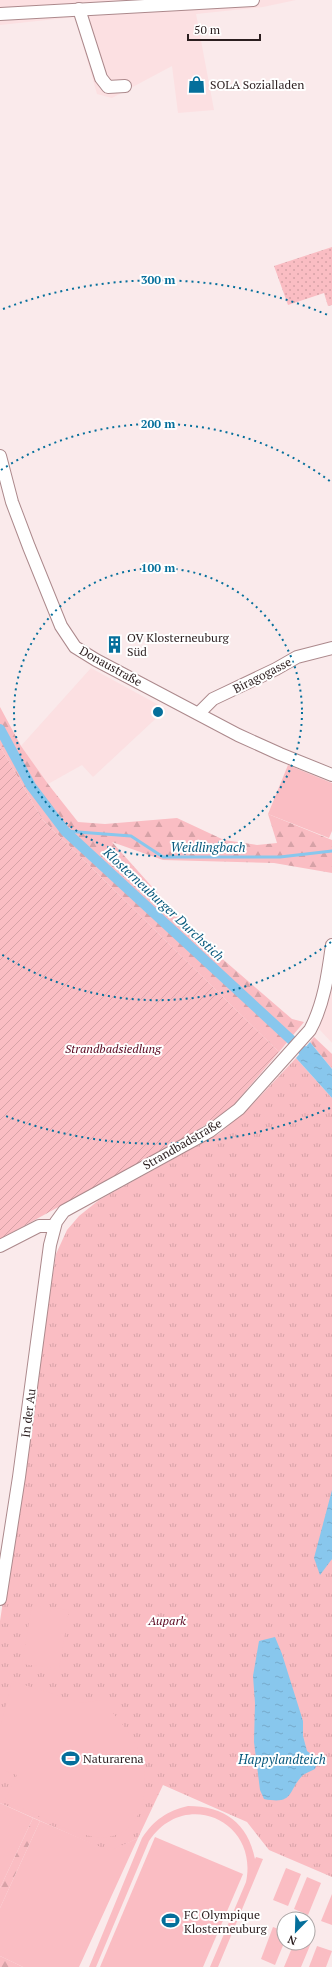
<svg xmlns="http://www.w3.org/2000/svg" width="332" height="1967" font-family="'PT Serif',serif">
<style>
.built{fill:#fce0e2}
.grass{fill:url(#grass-dots)}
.forest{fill:url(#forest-firs)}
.park{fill:url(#park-tufts)}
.garden{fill:url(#garden-furrows)}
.pitch{fill:#fabdc3}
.water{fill:url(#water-ripples)}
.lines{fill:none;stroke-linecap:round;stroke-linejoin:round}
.stream{stroke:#88c7ed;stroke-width:3}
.canal{stroke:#88c7ed;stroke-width:10}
.minor-casing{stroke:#ac898c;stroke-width:14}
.minor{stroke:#fff;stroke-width:12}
.ring{fill:none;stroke:#056f9b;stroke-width:2;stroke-dasharray:2 4}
.labels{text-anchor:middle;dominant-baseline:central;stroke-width:4;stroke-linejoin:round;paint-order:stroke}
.poi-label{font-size:12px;fill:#2b1e1f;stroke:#fff;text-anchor:start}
.street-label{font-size:12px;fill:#2b1e1f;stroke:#fff}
.park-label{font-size:12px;font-style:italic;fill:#59061f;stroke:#fff}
.water-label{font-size:13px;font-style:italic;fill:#08597d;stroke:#fff}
.centre{fill:#056f9b;stroke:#fff;stroke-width:2}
.ring-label{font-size:12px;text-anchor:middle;font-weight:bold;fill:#056f9b;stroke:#fff;stroke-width:4;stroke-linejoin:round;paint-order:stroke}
</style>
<defs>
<pattern id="grass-dots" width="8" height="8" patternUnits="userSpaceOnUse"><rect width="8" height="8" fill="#fabdc3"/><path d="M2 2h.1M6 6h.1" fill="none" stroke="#d6a2a7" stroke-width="1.8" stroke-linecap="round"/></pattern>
<pattern id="forest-firs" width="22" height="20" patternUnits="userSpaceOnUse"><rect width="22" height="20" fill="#fabdc3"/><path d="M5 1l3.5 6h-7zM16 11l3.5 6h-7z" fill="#d6a2a7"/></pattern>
<pattern id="park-tufts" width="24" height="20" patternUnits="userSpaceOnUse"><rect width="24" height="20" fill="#fabdc3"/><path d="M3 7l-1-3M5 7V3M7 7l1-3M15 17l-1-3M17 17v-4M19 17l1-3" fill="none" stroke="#d6a2a7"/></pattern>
<pattern id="garden-furrows" width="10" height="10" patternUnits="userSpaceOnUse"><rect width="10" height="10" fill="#fabdc3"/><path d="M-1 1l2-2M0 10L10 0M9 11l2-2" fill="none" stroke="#d6a2a7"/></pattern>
<pattern id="water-ripples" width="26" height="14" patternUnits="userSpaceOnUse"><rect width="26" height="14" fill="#88c7ed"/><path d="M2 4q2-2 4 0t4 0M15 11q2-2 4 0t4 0" fill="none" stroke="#76aacb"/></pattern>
</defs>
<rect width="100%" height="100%" fill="#faeaeb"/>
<g class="built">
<path d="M0 0H296L263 7 196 14 214 110 178 113 172 66 112 98 97 94 75 17 0 25Z"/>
<path d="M91 668 166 709 93 777 82 765 48 784 21 746Z"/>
<path d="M332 981V1043L319 1029 328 1003Z"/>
</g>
<path class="grass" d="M332 247V305L328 306 324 293 288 305 274 266Z"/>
<g class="forest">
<path d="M0 707 21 746 48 784 78 822 105 824 177 818 224 840 257 845 277 843 268 814 332 840V873L274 863 163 860 112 842 196 936 292 1019 304 1022 279 1052 42 819 0 746Z"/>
<path d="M314 1037 332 1054V1069L310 1042Z"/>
<path d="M33 1818 40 1821 0 1908V1888Z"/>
<path d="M0 1956 23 1967H0Z"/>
</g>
<path class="park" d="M296 1058 332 1098V1877L269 1850 247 1822 163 1785 138 1838 110 1852 0 1803V1621L56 1254 67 1230 79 1216 99 1200 220 1133 250 1107Z"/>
<path class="garden" d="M0 746 42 819 279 1052 231 1108 190 1135 0 1239Z"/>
<g class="pitch">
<path d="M288 765 332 783V831L329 838 268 814Z"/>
<path d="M32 1605 69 1610 59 1669 22 1664Z"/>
<path d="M12 1681 81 1703 102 1700C113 1714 130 1731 137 1747 154 1781 145 1843 96 1837 71 1834 29 1811 5 1800L17 1775 0 1769V1728Z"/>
<path d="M0 1803 33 1818 0 1888Z"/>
<path d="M188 1806C224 1806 248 1823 255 1859L256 1857 263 1859 218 1967H210L246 1882C259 1820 184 1788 149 1841L96 1967H89L142 1838C154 1820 167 1811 188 1806Z"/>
<path d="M40 1821 110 1851 138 1838 79 1967H23L0 1956V1908Z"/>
<path d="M155 1837 243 1874 203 1967H100Z"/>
<path d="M286 1868 301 1874 288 1906 273 1900Z"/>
<path d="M307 1877 321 1883 308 1915 294 1909Z"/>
<path d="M332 1894V1925L321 1921Z"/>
<path d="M273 1927 284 1931V1943L275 1965 261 1959Z"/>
<path d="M308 1941 311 1943 301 1967H284L294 1943H308Z"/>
<path d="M317 1946 332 1951 326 1967H309Z"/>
</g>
<g class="water">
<path d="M310 1042 332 1069V1098L296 1058Z"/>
<path d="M332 1490V1559L320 1575 314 1558Z"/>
<path d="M275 1637 282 1654 303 1721V1736L307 1751 318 1759 315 1769C311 1771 306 1773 303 1775 287 1791 295 1805 264 1799L260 1790 254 1742 255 1703 253 1676 259 1641Z"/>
</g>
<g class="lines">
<path class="stream" d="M65 831 131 836 163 857H280L332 851"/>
<path class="canal" d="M0 729 31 786 65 831 312 1059"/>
<defs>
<g id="minor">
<path d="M79 9 101 78 108 87 125 86"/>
<path d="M0 14 253 0"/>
<path d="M0 456 12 502 29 547 61 626 75 647 96 660 238 735 280 754 332 775"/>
<path d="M199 713 213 699 276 669 297 657 332 648"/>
<path d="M0 1246 39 1226H54"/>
<path d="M0 1599 19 1477 50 1245 56 1222 64 1211 210 1131 239 1109 310 1030C324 1004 328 974 332 945"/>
</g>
</defs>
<use href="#minor" class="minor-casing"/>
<use href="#minor" class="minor"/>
</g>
<g class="ring">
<circle cx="158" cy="712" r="144"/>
<path d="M331 942A288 288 0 0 1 1 954M1 470A288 288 0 0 1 331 482"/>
<path d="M330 1108A432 432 0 0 1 3 1115M3 309A432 432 0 0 1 330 316"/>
</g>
<defs>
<symbol id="shop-bare" viewBox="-9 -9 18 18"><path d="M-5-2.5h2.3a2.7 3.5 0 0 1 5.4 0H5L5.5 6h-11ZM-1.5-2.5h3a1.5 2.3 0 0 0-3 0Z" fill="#056f9b" stroke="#fff" stroke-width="2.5" paint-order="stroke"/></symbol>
<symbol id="building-bare" viewBox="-9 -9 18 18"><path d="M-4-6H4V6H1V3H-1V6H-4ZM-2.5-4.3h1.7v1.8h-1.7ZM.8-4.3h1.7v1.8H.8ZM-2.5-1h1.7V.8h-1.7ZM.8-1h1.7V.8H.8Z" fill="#056f9b" stroke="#fff" stroke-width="2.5" paint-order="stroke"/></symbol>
<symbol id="stadium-bare" viewBox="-9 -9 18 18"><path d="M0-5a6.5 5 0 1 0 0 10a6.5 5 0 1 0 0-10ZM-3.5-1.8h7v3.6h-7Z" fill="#056f9b" stroke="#fff" stroke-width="2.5" paint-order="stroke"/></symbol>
</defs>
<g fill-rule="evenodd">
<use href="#shop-bare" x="184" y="72" width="25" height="25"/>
<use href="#building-bare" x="102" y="632" width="25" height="25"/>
<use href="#stadium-bare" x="58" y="1746" width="25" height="25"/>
<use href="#stadium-bare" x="158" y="1908" width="25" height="25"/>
</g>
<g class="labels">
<g class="poi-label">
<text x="210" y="84">SOLA Sozialladen</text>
<text x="127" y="637">OV Klosterneuburg<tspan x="127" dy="14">Süd</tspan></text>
<text x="83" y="1758">Naturarena</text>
<text x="184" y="1914">FC Olympique<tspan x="184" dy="14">Klosterneuburg</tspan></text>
</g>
<g class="street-label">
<text transform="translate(111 666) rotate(29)">Donaustraße</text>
<text transform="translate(262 675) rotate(-27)">Biragogasse</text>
<text transform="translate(182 1144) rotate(-30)">Strandbadstraße</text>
<text transform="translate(28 1413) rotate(-83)">In der Au</text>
</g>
<g class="park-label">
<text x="113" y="1048">Strandbadsiedlung</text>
<text x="167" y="1620">Aupark</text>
</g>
<g class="water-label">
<text x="208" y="847">Weidlingbach</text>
<text transform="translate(164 904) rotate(43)">Klosterneuburger Durchstich</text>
<text x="282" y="1759">Happylandteich</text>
</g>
</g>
<circle cx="158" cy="712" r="6" class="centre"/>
<g class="ring-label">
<text x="158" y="284">300 m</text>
<text x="158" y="428">200 m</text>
<text x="158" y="572">100 m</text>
</g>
<g transform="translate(296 1931) rotate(203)"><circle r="19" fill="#ffffff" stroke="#aaa5a5"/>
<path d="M0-3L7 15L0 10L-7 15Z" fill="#056f9b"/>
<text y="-6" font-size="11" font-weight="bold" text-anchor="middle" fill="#2b1e1f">N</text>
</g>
<path d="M188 34v6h72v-6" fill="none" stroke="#2b1e1f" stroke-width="2"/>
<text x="194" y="34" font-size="12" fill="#2b1e1f" stroke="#ffffff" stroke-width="3" paint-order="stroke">50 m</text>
</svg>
